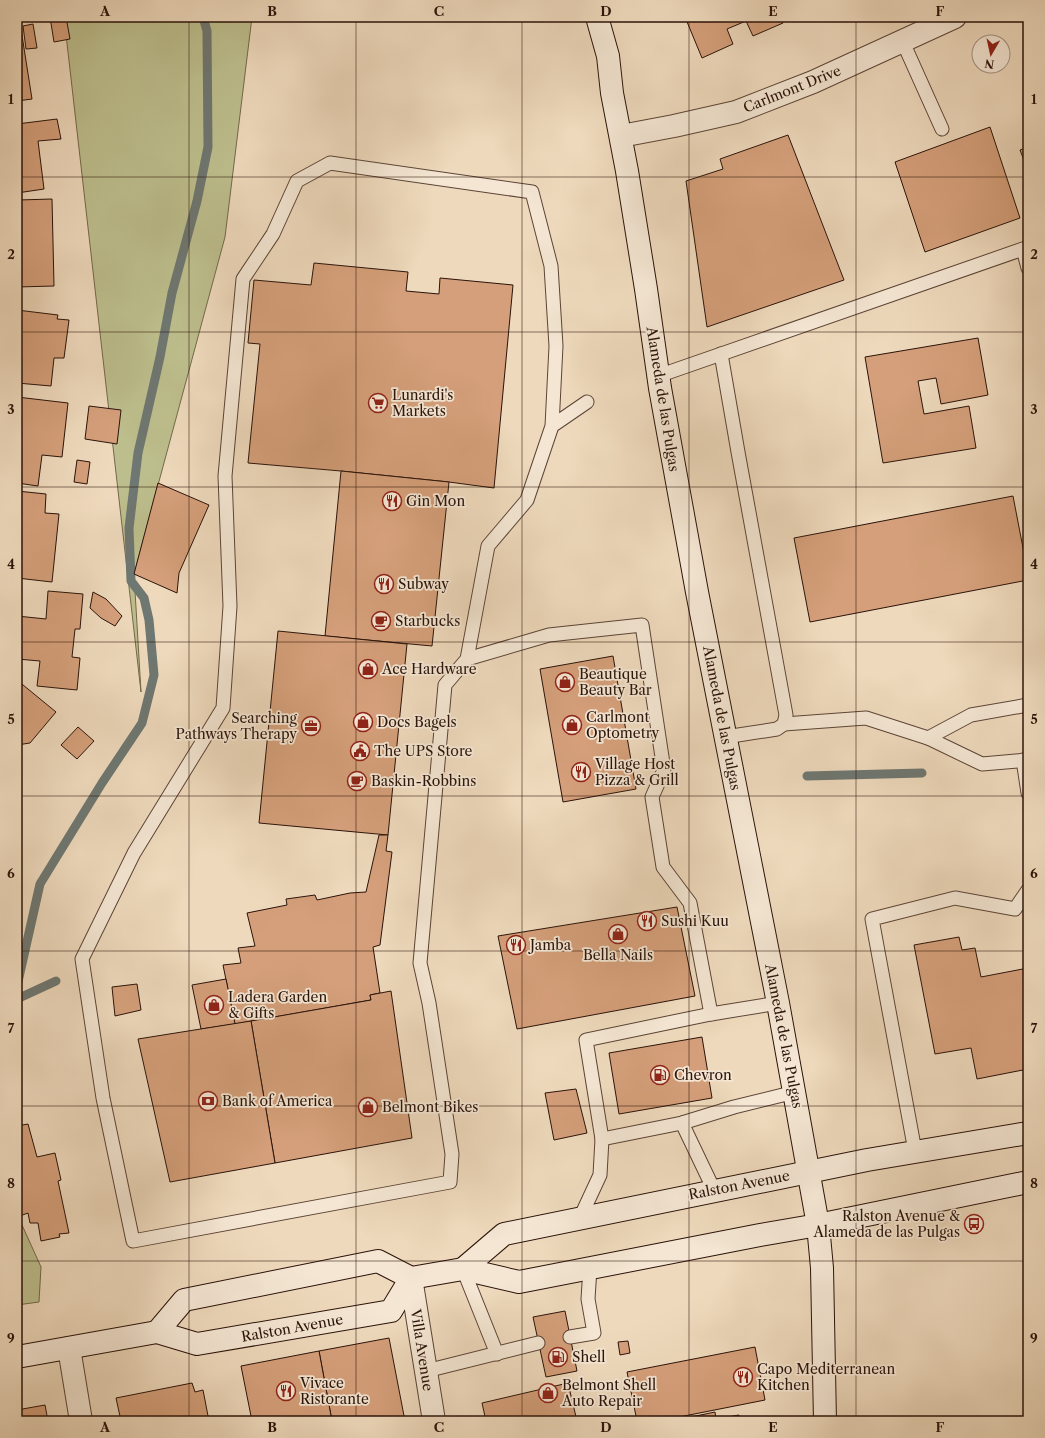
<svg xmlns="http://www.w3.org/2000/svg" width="1045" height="1438" font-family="'Libre Caslon Text',serif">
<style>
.green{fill:#bdbe8d;stroke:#74684c}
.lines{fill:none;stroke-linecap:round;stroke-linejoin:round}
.stream{stroke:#6e7771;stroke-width:9}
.building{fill:#d49f7a;stroke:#2b130a}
.service-casing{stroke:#5c4436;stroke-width:15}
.minor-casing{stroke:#5c4436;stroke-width:24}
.tertiary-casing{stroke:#5c4436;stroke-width:24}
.secondary-casing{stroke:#2b130a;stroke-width:24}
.service{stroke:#f4e6d3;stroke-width:13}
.minor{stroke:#f4e6d3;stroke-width:22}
.tertiary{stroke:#f4e6d3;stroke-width:22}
.secondary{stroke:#f4e6d3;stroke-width:22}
.grid{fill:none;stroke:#2b130a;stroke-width:1;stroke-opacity:0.55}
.labels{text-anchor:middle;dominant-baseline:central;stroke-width:3.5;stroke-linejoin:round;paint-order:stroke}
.street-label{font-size:14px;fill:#2b130a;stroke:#f4e6d3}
.poi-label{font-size:14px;fill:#2b130a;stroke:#f4e6d3;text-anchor:start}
.neatline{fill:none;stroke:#2b130a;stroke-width:1.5}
.grid-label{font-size:13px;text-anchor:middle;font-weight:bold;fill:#2b130a}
</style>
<rect width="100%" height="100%" fill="#eed9bc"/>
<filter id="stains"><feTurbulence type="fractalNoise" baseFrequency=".005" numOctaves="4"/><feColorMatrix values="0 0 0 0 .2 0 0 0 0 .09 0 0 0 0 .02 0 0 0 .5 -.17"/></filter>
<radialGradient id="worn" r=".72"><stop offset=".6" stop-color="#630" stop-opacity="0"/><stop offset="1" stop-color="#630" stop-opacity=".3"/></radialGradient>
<g class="green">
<path d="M64 17H252L225 237 134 574 141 692Z"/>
<path d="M17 1219 22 1225 41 1267 39 1302 17 1305Z"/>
</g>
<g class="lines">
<g class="stream">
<path d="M807 776 922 773"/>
<path d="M17 986 40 884 102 783 142 723 154 675 149 620 144 598 131 581 129 528 138 453 160 357 172 293 197 201 208 147 207 31 203 17"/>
<path d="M17 999 56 981"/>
</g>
</g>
<g class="building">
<path d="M50 17H66L70 39 54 42Z"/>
<path d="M685 17H781L783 23 753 36 746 21 727 29 733 44 702 58Z"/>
<path d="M33 24 37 48 26 49 23 26Z"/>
<path d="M17 29H21L32 99 17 101Z"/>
<path d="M57 119 61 139 38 141 44 189 17 193V124Z"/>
<path d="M990 127 1020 218 925 252 895 162Z"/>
<path d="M788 135 844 280 707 327 686 181 723 169 720 159Z"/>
<path d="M1028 147V171L1020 150Z"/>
<path d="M52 199 54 286 17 287 18 200Z"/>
<path d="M314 263 408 272 406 291 439 294 440 278 513 285 494 488 449 482 341 471 248 463 260 344 248 343 254 280 311 285Z"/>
<path d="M17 310 58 315 57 319 69 320 64 358H54L51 386 17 383Z"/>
<path d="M978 338 988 395 941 404 936 378 918 381 924 414 969 406 976 448 883 463 865 357Z"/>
<path d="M17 397 68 403 62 457 42 455 38 486 17 483Z"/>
<path d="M89 406 121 410 117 444 85 439Z"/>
<path d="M77 460 90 462 87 484 74 482Z"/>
<path d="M341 471 449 482 432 646 325 636Z"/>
<path d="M158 483 209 505 179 573 177 593 134 574Z"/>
<path d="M17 491 46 494 45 513 59 514 52 582 17 578Z"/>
<path d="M1013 496 1028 574V580L810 622 794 538Z"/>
<path d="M48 591 83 594 80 629H75L72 657 80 658 77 690 37 686 40 661 17 659V616L46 619Z"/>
<path d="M93 592 106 599 122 616 115 626 101 618 90 608Z"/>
<path d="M278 631 407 644 388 835 259 823Z"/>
<path d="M613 656 636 789 563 802 540 669Z"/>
<path d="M17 680 56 712 30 743 17 745Z"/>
<path d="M78 727 94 741 77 759 61 745Z"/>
<path d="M379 835H388L386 851 392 852 380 945 373 947 380 993 370 995 371 1000 235 1024 223 965 241 963 238 948 255 946 247 913 287 905 286 899 315 895 317 900 350 893 366 892Z"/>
<path d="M677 907 695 996 517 1029 498 936Z"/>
<path d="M959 937 962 950 975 948 981 977 1028 968V1069L977 1079 971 1048 935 1054 914 945Z"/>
<path d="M226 979 235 1024 201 1029 192 985Z"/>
<path d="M137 984 141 1010 115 1016 112 987Z"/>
<path d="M391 991 412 1138 275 1163 251 1021 371 1000 370 995Z"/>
<path d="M251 1021 275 1163 170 1182 138 1039Z"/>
<path d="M702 1037 712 1098 619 1114 609 1053Z"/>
<path d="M576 1089 587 1133 554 1140 545 1093Z"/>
<path d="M28 1124 37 1157 55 1153 61 1180 58 1181 69 1233 59 1234 60 1237 41 1241 38 1223H30L28 1213 17 1217V1126Z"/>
<path d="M565 1311 577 1371 546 1377 533 1317Z"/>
<path d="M389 1338 405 1421H332L319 1351Z"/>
<path d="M628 1341 630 1353 620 1355 618 1342Z"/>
<path d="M755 1347 765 1400 659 1421H637L627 1372Z"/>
<path d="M319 1351 332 1421H252L241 1366Z"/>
<path d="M192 1383 195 1392 203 1390 209 1421H121L116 1398Z"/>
<path d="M568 1383 577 1421H486L482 1403Z"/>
<path d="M45 1405 48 1421H17V1410Z"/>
<path d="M715 1412 716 1419 739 1415 740 1421H687L686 1418Z"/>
</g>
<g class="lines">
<defs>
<g id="service">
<path d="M902 40 942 129"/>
<path d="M1023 249 1028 268"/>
<path d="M721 354 738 452 786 715 784 724 777 729 725 737"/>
<path d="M658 376 1023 249H1028"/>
<path d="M552 426 556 346 551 266 532 192 330 163 297 181 273 234 243 279 225 476 230 606 223 708 134 853 82 959 103 1098 133 1241 450 1182 452 1154 429 1003 420 963 445 685 467 659 488 546 527 500 552 426 587 402"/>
<path d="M467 659 549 635 642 625 664 770 652 797 663 867 690 903 711 1014"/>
<path d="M784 724 866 718 928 738 982 764 1028 760"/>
<path d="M928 738 971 715 1028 705"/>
<path d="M1023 760 1028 793"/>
<path d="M778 1003 711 1014 586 1040 602 1139 682 1123 734 1107 795 1092"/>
<path d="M682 1123 714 1190"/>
<path d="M915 1151 872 919 955 898 1015 909 1028 890"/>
<path d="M580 1218 600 1175 602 1139"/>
<path d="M463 1269 497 1354"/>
<path d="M570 1337 594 1333 588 1299 590 1268"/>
<path d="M426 1371 538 1343"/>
</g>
<g id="minor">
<path d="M411 1278 434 1421"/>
<path d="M69 1348 81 1421"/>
</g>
<path id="tertiary" d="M621 136 674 126 736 112 813 82 955 17"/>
<g id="secondary">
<path d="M597 17 608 56 612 93 627 171 646 289 660 388 697 592 778 1003 818 1225 822 1268 825 1421"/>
<path d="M463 1269 504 1234 867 1160 1028 1133"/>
<path d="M157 1332 184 1300 378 1261 411 1278 463 1269 519 1282 760 1235 818 1225 1028 1182"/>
<path d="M17 1357 157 1332 197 1344 391 1311 411 1278"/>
</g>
</defs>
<use href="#service" class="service-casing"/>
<use href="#minor" class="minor-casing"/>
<use href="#tertiary" class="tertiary-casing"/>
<use href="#secondary" class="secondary-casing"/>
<use href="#service" class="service"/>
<use href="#minor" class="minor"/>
<use href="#tertiary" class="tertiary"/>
<use href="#secondary" class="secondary"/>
</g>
<path class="grid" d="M189 17V1421M356 17V1421M522 17V1421M689 17V1421M856 17V1421M17 177H1028M17 332H1028M17 487H1028M17 642H1028M17 796H1028M17 951H1028M17 1106H1028M17 1261H1028"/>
<defs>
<symbol id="supermarket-ring" viewBox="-11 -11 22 22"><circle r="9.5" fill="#f4e6d3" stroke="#8f2418" stroke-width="1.5"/><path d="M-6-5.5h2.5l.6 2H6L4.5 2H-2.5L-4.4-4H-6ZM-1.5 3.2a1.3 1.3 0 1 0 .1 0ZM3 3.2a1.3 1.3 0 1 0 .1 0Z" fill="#8f2418"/></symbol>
<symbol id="restaurant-ring" viewBox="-11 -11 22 22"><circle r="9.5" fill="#f4e6d3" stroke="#8f2418" stroke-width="1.5"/><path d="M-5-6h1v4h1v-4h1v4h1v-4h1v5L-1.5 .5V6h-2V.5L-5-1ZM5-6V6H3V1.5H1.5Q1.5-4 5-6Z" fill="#8f2418"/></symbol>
<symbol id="cafe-ring" viewBox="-11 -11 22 22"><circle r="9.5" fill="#f4e6d3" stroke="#8f2418" stroke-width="1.5"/><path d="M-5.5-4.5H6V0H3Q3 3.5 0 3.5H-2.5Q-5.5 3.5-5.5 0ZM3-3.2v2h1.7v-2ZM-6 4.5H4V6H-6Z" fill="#8f2418"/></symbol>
<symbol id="shop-ring" viewBox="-11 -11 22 22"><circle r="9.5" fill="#f4e6d3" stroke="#8f2418" stroke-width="1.5"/><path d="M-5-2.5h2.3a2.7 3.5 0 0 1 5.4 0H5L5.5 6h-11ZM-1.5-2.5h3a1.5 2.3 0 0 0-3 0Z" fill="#8f2418"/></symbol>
<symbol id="office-ring" viewBox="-11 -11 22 22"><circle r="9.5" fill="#f4e6d3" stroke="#8f2418" stroke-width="1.5"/><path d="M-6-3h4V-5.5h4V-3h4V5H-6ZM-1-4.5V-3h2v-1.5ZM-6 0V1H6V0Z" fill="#8f2418"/></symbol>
<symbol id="civic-ring" viewBox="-11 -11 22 22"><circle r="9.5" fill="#f4e6d3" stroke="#8f2418" stroke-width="1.5"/><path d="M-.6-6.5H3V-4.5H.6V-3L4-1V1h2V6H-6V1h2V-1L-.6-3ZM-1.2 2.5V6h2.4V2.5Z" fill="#8f2418"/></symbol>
<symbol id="fuel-ring" viewBox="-11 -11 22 22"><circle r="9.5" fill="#f4e6d3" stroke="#8f2418" stroke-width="1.5"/><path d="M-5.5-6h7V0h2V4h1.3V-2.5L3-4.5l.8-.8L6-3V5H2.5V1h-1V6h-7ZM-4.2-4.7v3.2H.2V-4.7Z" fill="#8f2418"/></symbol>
<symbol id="bank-ring" viewBox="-11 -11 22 22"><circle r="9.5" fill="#f4e6d3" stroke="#8f2418" stroke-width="1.5"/><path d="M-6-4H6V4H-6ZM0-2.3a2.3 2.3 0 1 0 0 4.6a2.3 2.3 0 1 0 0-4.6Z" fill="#8f2418"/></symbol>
<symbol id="bus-ring" viewBox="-11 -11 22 22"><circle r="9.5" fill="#f4e6d3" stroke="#8f2418" stroke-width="1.5"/><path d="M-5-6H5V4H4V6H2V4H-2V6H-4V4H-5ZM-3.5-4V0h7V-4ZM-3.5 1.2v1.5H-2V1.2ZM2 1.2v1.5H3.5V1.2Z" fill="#8f2418"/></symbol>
</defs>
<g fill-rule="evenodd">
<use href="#supermarket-ring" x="367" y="392" width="22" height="22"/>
<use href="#restaurant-ring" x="381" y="490" width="22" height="22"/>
<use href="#restaurant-ring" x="373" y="573" width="22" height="22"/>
<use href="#cafe-ring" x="370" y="610" width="22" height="22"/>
<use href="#shop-ring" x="357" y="658" width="22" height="22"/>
<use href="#shop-ring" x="554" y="671" width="22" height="22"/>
<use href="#shop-ring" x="352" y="711" width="22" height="22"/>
<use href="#shop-ring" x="561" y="714" width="22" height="22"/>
<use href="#office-ring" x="300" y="715" width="22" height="22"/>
<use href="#civic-ring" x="349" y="740" width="22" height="22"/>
<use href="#restaurant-ring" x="570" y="761" width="22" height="22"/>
<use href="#cafe-ring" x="346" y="770" width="22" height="22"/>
<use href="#restaurant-ring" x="636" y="910" width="22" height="22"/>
<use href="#shop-ring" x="607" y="923" width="22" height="22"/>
<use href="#restaurant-ring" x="505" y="934" width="22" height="22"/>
<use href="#shop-ring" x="203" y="994" width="22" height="22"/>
<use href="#fuel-ring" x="649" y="1064" width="22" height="22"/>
<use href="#bank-ring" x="197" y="1090" width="22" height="22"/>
<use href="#shop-ring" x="357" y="1096" width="22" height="22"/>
<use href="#bus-ring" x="963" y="1213" width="22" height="22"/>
<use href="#fuel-ring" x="547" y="1346" width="22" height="22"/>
<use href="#restaurant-ring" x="732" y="1366" width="22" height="22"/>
<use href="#restaurant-ring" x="275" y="1380" width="22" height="22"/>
<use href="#shop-ring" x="537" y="1382" width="22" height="22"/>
</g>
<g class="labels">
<g class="street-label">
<text transform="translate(792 89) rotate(-22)">Carlmont Drive</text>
<text transform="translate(663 399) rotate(81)">Alameda de las Pulgas</text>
<text transform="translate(722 718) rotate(79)">Alameda de las Pulgas</text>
<text transform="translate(784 1036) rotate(79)">Alameda de las Pulgas</text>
<text transform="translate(739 1185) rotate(-11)">Ralston Avenue</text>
<text transform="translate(292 1328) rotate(-10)">Ralston Avenue</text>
<text transform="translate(422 1350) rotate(81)">Villa Avenue</text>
</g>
<g class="poi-label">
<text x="392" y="395">Lunardi's<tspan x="392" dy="16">Markets</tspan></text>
<text x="406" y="501">Gin Mon</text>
<text x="398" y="584">Subway</text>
<text x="395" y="621">Starbucks</text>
<text x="382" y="669">Ace Hardware</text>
<text x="579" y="674">Beautique<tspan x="579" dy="16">Beauty Bar</tspan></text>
<text x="586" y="717">Carlmont<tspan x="586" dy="16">Optometry</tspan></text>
<text x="297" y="718" text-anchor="end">Searching<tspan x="297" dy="16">Pathways Therapy</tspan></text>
<text x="377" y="722">Docs Bagels</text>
<text x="374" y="751">The UPS Store</text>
<text x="595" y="764">Village Host<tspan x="595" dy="16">Pizza &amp; Grill</tspan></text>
<text x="371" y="781">Baskin-Robbins</text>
<text x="661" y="921">Sushi Kuu</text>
<text x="530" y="945">Jamba</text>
<text x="618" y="955" text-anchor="middle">Bella Nails</text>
<text x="228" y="997">Ladera Garden<tspan x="228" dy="16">&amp; Gifts</tspan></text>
<text x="674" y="1075">Chevron</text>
<text x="222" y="1101">Bank of America</text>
<text x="382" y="1107">Belmont Bikes</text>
<text x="960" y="1216" text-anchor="end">Ralston Avenue &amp;<tspan x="960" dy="16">Alameda de las Pulgas</tspan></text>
<text x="572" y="1357">Shell</text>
<text x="757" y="1369">Capo Mediterranean<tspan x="757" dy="16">Kitchen</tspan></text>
<text x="300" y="1383">Vivace<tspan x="300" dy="16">Ristorante</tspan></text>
<text x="562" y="1385">Belmont Shell<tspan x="562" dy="16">Auto Repair</tspan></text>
</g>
</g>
<rect width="1045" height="1438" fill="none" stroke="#eed9bc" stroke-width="44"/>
<g transform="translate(991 54) rotate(189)"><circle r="19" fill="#f4e6d3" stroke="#a49283"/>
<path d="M0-3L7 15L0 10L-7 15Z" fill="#8f2418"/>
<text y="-6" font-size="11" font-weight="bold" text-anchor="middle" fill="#2b130a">N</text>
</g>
<rect x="22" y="22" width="1001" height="1394" class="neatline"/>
<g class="grid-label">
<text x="105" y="16">A</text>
<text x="272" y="16">B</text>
<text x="439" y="16">C</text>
<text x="606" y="16">D</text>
<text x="773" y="16">E</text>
<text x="940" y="16">F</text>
<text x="11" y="104">1</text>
<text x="1034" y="104">1</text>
<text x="11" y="259">2</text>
<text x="1034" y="259">2</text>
<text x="11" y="414">3</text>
<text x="1034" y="414">3</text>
<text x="11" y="569">4</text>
<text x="1034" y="569">4</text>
<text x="11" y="724">5</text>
<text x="1034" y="724">5</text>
<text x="11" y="878">6</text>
<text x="1034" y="878">6</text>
<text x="11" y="1033">7</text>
<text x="1034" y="1033">7</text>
<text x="11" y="1188">8</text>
<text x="1034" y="1188">8</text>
<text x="11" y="1343">9</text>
<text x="1034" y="1343">9</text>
<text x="105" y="1432">A</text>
<text x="272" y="1432">B</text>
<text x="439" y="1432">C</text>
<text x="606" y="1432">D</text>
<text x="773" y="1432">E</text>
<text x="940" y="1432">F</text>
</g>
<rect width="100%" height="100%" filter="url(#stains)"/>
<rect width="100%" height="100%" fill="url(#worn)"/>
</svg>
